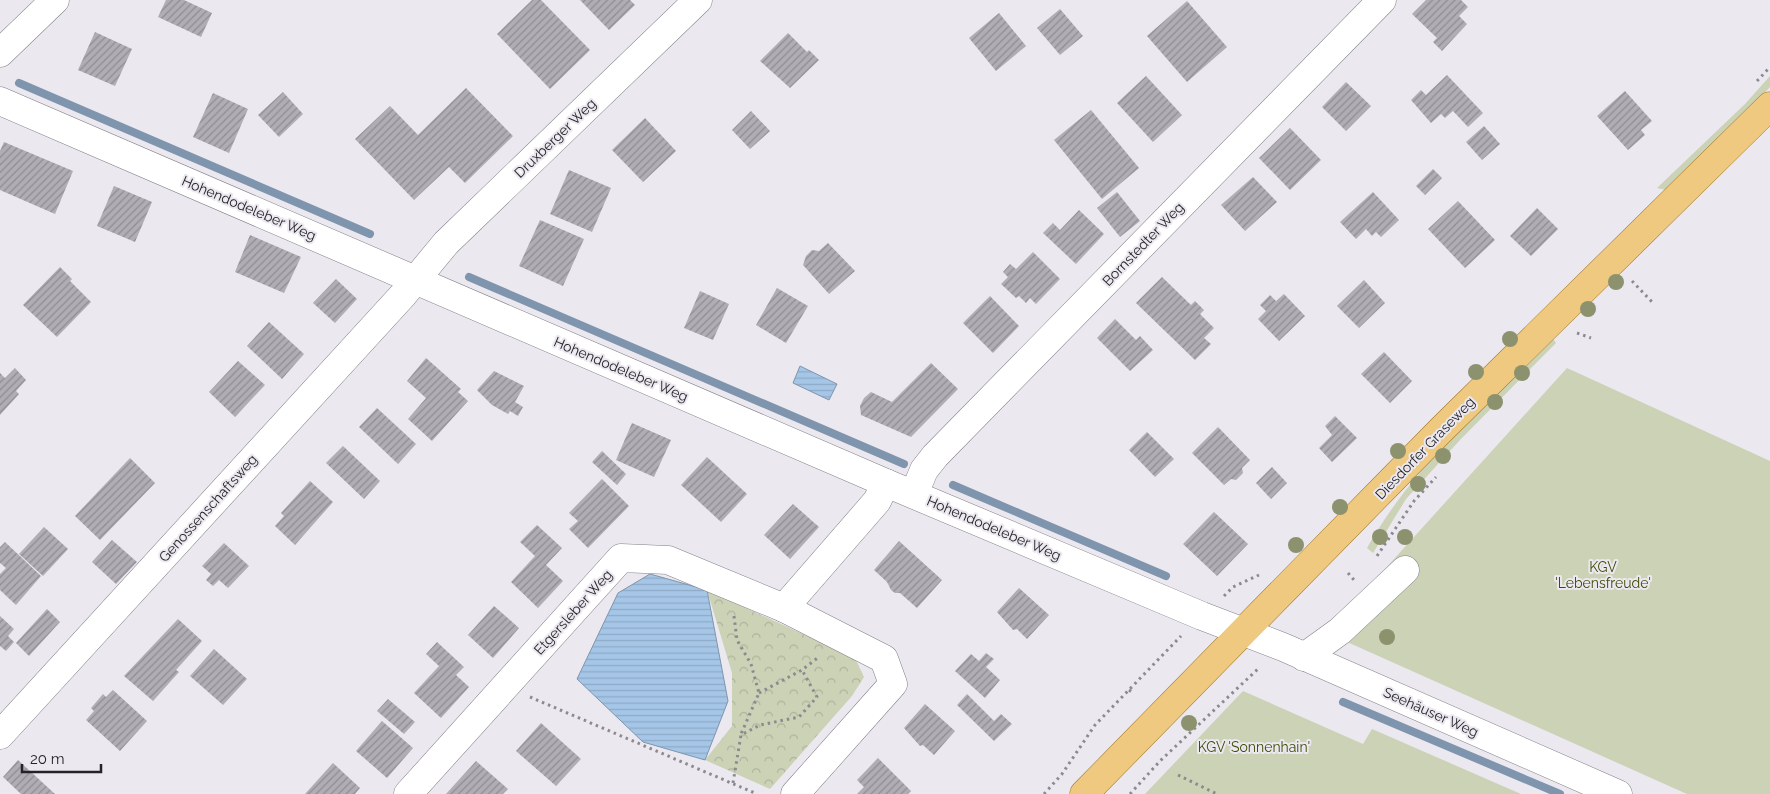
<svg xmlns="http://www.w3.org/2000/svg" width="1770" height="794" font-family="Raleway,sans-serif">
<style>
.green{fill:#cbd2b5}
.park{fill:url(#park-crowns)}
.water{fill:url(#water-rules);stroke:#7e95ad}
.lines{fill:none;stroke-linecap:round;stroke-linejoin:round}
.stream{stroke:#7e95ad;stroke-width:8}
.building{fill:url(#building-hatch)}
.minor-casing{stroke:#828088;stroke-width:29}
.major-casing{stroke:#a07829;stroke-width:29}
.path{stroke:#8c8a90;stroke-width:3;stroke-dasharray:2.5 4;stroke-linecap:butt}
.minor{stroke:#fff;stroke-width:28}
.major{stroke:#eec97f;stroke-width:28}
.tree{fill:#8c916e}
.labels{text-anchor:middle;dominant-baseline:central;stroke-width:4;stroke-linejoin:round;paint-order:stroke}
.street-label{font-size:14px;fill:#242326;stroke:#ebe8f0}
.park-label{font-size:14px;fill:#3f4a03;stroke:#ebe8f0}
</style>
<defs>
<pattern id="park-crowns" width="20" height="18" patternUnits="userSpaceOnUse" patternTransform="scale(1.25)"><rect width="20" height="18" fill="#cbd2b5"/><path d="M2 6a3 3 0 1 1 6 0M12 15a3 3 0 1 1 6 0" fill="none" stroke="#aeb49c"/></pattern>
<pattern id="water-rules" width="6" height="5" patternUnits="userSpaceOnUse" patternTransform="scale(1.25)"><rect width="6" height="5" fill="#a5c6e7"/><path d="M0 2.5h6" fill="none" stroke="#8eaac6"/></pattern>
<pattern id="building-hatch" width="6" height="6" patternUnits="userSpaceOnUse" patternTransform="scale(1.25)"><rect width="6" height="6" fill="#b0adb5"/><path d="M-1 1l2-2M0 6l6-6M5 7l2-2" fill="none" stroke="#8f8c93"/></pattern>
</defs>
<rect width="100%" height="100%" fill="#ebe8f0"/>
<g class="green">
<path d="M1770 76V87L1742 117 1666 190 1657 188 1745 104Z"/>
<path d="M1552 337 1556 343 1460 440 1406 499 1373 553 1367 548C1413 466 1487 403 1552 337Z"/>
<path d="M1567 368 1770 461V794H1687L1327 633Z"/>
<path d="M1243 691 1363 744 1372 729 1521 794H1145Z"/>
</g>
<path class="park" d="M707 590 855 658 864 677 852 696 770 789 705 760 732 726V673Z"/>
<g class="water">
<path d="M800 366 837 384 829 400 793 383Z"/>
<path d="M650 574 707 590 728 701 705 760 643 742 577 679 618 593Z"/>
</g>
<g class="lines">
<g class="stream">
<path d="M19 83 370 234"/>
<path d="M469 277 904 464"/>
<path d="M953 485 1166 576"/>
<path d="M1343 702 1560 794"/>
</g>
</g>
<g class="building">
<path d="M166 0H184L212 13 201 37 158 17Z"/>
<path d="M532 0H541L590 50 550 89 497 34Z"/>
<path d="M580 0H630L635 5 609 30Z"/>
<path d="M1426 0H1461L1468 7 1459 16 1467 24 1442 51 1433 42 1437 38 1412 14Z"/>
<path d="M1187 1 1227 47 1187 82 1147 36Z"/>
<path d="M1060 9 1083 36 1060 55 1037 28Z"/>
<path d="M999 13 1026 46 996 71 969 38Z"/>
<path d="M95 32 132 49 115 86 78 70Z"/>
<path d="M788 33 807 52 809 50 819 60 790 88 760 61Z"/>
<path d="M1447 75 1483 113 1468 127 1453 111 1445 118 1441 114 1431 123 1411 100 1421 90 1426 95Z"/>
<path d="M1146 76 1182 115 1153 142 1117 103Z"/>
<path d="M1346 82 1371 106 1346 131 1322 107Z"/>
<path d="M466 88 513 136 465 183 449 167 414 200 355 139 390 106 418 135Z"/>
<path d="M1625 91 1652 121 1641 130 1645 135 1628 150 1597 116Z"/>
<path d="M283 92 303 114 279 137 258 115Z"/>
<path d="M213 93 248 109 229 153 193 137Z"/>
<path d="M1091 110 1139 168 1102 199 1054 140Z"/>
<path d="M751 111 770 131 750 149 732 130Z"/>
<path d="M645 118 676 151 643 182 612 150Z"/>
<path d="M1484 126 1500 144 1482 160 1466 142Z"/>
<path d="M1290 128 1321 160 1290 190 1259 158Z"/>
<path d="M4 142 73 171 55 214 0 190V151Z"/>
<path d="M1433 169 1442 178 1425 195 1416 186Z"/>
<path d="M569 170 611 188 592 232 550 214Z"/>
<path d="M1253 177 1277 202 1245 231 1221 205Z"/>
<path d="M114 186 152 202 135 242 97 226Z"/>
<path d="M1117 192 1140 221 1120 237 1097 208Z"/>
<path d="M1373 192 1399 220 1381 237 1376 232 1372 236 1366 229 1356 239 1340 222Z"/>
<path d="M1458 201 1495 240 1465 268 1428 229Z"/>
<path d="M1537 208 1558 229 1531 256 1510 236Z"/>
<path d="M1079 210 1104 234 1076 264 1043 233 1053 223 1060 230Z"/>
<path d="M540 220 584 239 563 286 519 266Z"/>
<path d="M250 235 301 257 284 293 235 272Z"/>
<path d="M828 243 855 271 829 294 803 265 806 256 812 250 819 251Z"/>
<path d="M1033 252 1060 279 1036 304 1030 298 1026 303 1019 296 1016 298 1001 284 1008 277 1003 272 1010 264 1016 269Z"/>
<path d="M60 267 72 279 70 281 91 302 57 337 23 305Z"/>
<path d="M1162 277 1191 305 1195 301 1204 310 1200 314 1214 328 1204 338 1211 344 1195 360 1136 303Z"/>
<path d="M336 279 357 299 335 323 313 303Z"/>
<path d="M1364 280 1385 303 1359 328 1337 306Z"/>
<path d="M777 288 808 306 786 343 756 325Z"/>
<path d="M700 291 729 304 713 340 684 328Z"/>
<path d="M1284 294 1305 316 1279 341 1258 319 1266 311 1260 305 1270 295 1276 301Z"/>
<path d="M990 296 1019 326 993 353 963 323Z"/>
<path d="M1115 319 1136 340 1140 336 1153 350 1130 371 1097 338Z"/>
<path d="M269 322 304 354 282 379 247 346Z"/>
<path d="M1384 352 1412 381 1390 403 1361 374Z"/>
<path d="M426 358 461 389 458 392 468 401 432 441 408 419 426 398 407 381Z"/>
<path d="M238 361 265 385 235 417 209 392Z"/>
<path d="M931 363 958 389 911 437 861 415 860 406 864 398 871 392 892 402Z"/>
<path d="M15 368 26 380 16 391 19 394 0 415V373L5 378Z"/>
<path d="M494 371 524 386 515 402 523 407 518 416 510 411 508 414 492 405 477 390Z"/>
<path d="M377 408 416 444 398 464 359 427Z"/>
<path d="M1335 416 1357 438 1332 462 1319 448 1332 435 1325 426Z"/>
<path d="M632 423 671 440 654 477 616 460Z"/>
<path d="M1218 427 1250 460 1242 468 1243 473 1236 480 1231 479 1224 485 1192 453Z"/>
<path d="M1147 432 1174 459 1155 477 1129 450Z"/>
<path d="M343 446 380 481 364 499 326 463Z"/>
<path d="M602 451 626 474 617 485 592 462Z"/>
<path d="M707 457 747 494 721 522 681 485Z"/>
<path d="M130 458 155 483 100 540 75 516Z"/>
<path d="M1272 467 1287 483 1271 499 1256 483Z"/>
<path d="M602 479 629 506 588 548 569 529 578 521 569 513Z"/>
<path d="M310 481 333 502 295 545 275 526 284 516 281 513Z"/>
<path d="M793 504 819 527 790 559 764 535Z"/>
<path d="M1214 512 1248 544 1217 576 1183 544Z"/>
<path d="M537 525 562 548 546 565 563 581 538 608 511 582 535 556 520 542Z"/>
<path d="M44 527 68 549 43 576 19 554Z"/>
<path d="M112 540 137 562 116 584 92 562Z"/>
<path d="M899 541 942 580 917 608 900 593H895L891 590 887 582 874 570Z"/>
<path d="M5 542 41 576 16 605 0 590V574L6 568 0 563V547Z"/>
<path d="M224 543 249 566 228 588 219 580 213 586 206 580 211 574 202 566Z"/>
<path d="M1019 588 1049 615 1027 639 1017 629 1013 630 997 612Z"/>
<path d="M494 606 519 628 493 658 468 635Z"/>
<path d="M47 609 60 622 29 656 16 643Z"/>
<path d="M0 616 14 629 8 636 14 642 6 651 0 646Z"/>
<path d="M178 619 202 641 176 670 179 672 153 701 124 676Z"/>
<path d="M437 642 464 667 456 675 469 687 441 718 414 693 439 666 426 654Z"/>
<path d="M214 649 247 679 223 705 190 676Z"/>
<path d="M986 653 994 659 986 667 1000 680 985 698 955 671 971 654 979 661Z"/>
<path d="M113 690 147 721 120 751 86 720 94 711 91 708 103 694 106 697Z"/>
<path d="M967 694 994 721 1001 714 1012 724 994 741 957 705Z"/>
<path d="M388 699 415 722 404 734 377 711Z"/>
<path d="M925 704 955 731 934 755 923 745 920 746 904 728Z"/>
<path d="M382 721 413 748 387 778 356 751Z"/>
<path d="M541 723 581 759 556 786 516 751Z"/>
<path d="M878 758 911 791 908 794H857L864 787 857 780Z"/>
<path d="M18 760 55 794H21L3 777Z"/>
<path d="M476 761 508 789 503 794H446Z"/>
<path d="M333 763 360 788 355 794H305Z"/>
</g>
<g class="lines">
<defs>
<g id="minor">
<path d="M0 53 55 0"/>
<path d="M0 101 886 483 1202 616 1283 647 1618 794"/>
<path d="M914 494 924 470 935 456 1382 0"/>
<path d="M1304 657 1340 631 1405 570"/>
<path d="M0 735 403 295 446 243 698 0"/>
<path d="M408 794 621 558 668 560 784 608"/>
<path d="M795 794 893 684 884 659 784 608 877 501 886 483"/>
</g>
<path id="major" d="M1084 794 1441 430 1770 106"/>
</defs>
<use href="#minor" class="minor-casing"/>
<use href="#major" class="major-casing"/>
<g class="path">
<path d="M1757 81 1770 67"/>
<path d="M1632 281 1654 304"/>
<path d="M1577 333 1591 338"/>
<path d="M1377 556 1414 501 1436 477"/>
<path d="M1348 573 1354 580"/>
<path d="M1224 596 1233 587 1259 575"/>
<path d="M734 616 737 640 751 664 759 693 741 734"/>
<path d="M1129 690 1133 693"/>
<path d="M759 693 802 670 820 656"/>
<path d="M530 697 757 794"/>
<path d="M1178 775 1217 794"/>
<path d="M733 783 741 735 760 725 799 717 817 697 802 670"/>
<path d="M1044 794 1062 774 1095 725 1181 636"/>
<path d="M1130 794 1160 761 1260 667"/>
</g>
<use href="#minor" class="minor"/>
<use href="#major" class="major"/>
</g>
<g class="tree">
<circle cx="1616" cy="282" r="8"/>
<circle cx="1588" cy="309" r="8"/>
<circle cx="1510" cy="339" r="8"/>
<circle cx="1476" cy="372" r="8"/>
<circle cx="1522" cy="373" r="8"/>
<circle cx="1495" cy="402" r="8"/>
<circle cx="1398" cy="451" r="8"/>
<circle cx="1443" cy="456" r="8"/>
<circle cx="1418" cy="484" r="8"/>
<circle cx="1340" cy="507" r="8"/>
<circle cx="1380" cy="537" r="8"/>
<circle cx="1405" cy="537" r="8"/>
<circle cx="1296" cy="545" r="8"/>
<circle cx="1387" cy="637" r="8"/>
<circle cx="1189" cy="723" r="8"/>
</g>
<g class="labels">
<g class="street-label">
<text transform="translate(555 138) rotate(-44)">Druxberger Weg</text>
<text transform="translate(249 208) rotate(23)">Hohendodeleber Weg</text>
<text transform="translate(1143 244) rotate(-46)">Bornstedter Weg</text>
<text transform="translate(621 369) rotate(23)">Hohendodeleber Weg</text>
<text transform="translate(1425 448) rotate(-46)">Diesdorfer Graseweg</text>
<text transform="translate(208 508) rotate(-48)">Genossenschaftsweg</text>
<text transform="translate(994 528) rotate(23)">Hohendodeleber Weg</text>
<text transform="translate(573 612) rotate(-48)">Etgersleber Weg</text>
<text transform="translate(1431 712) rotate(24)">Seehäuser Weg</text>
</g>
<g class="park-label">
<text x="1603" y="567">KGV<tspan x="1603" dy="16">'Lebensfreude'</tspan></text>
<text x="1254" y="747">KGV 'Sonnenhain'</text>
</g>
</g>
<path d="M22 764v8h79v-8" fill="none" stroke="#242326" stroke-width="2.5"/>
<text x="30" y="764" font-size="15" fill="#242326" stroke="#ebe8f0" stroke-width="4" paint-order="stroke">20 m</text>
</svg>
